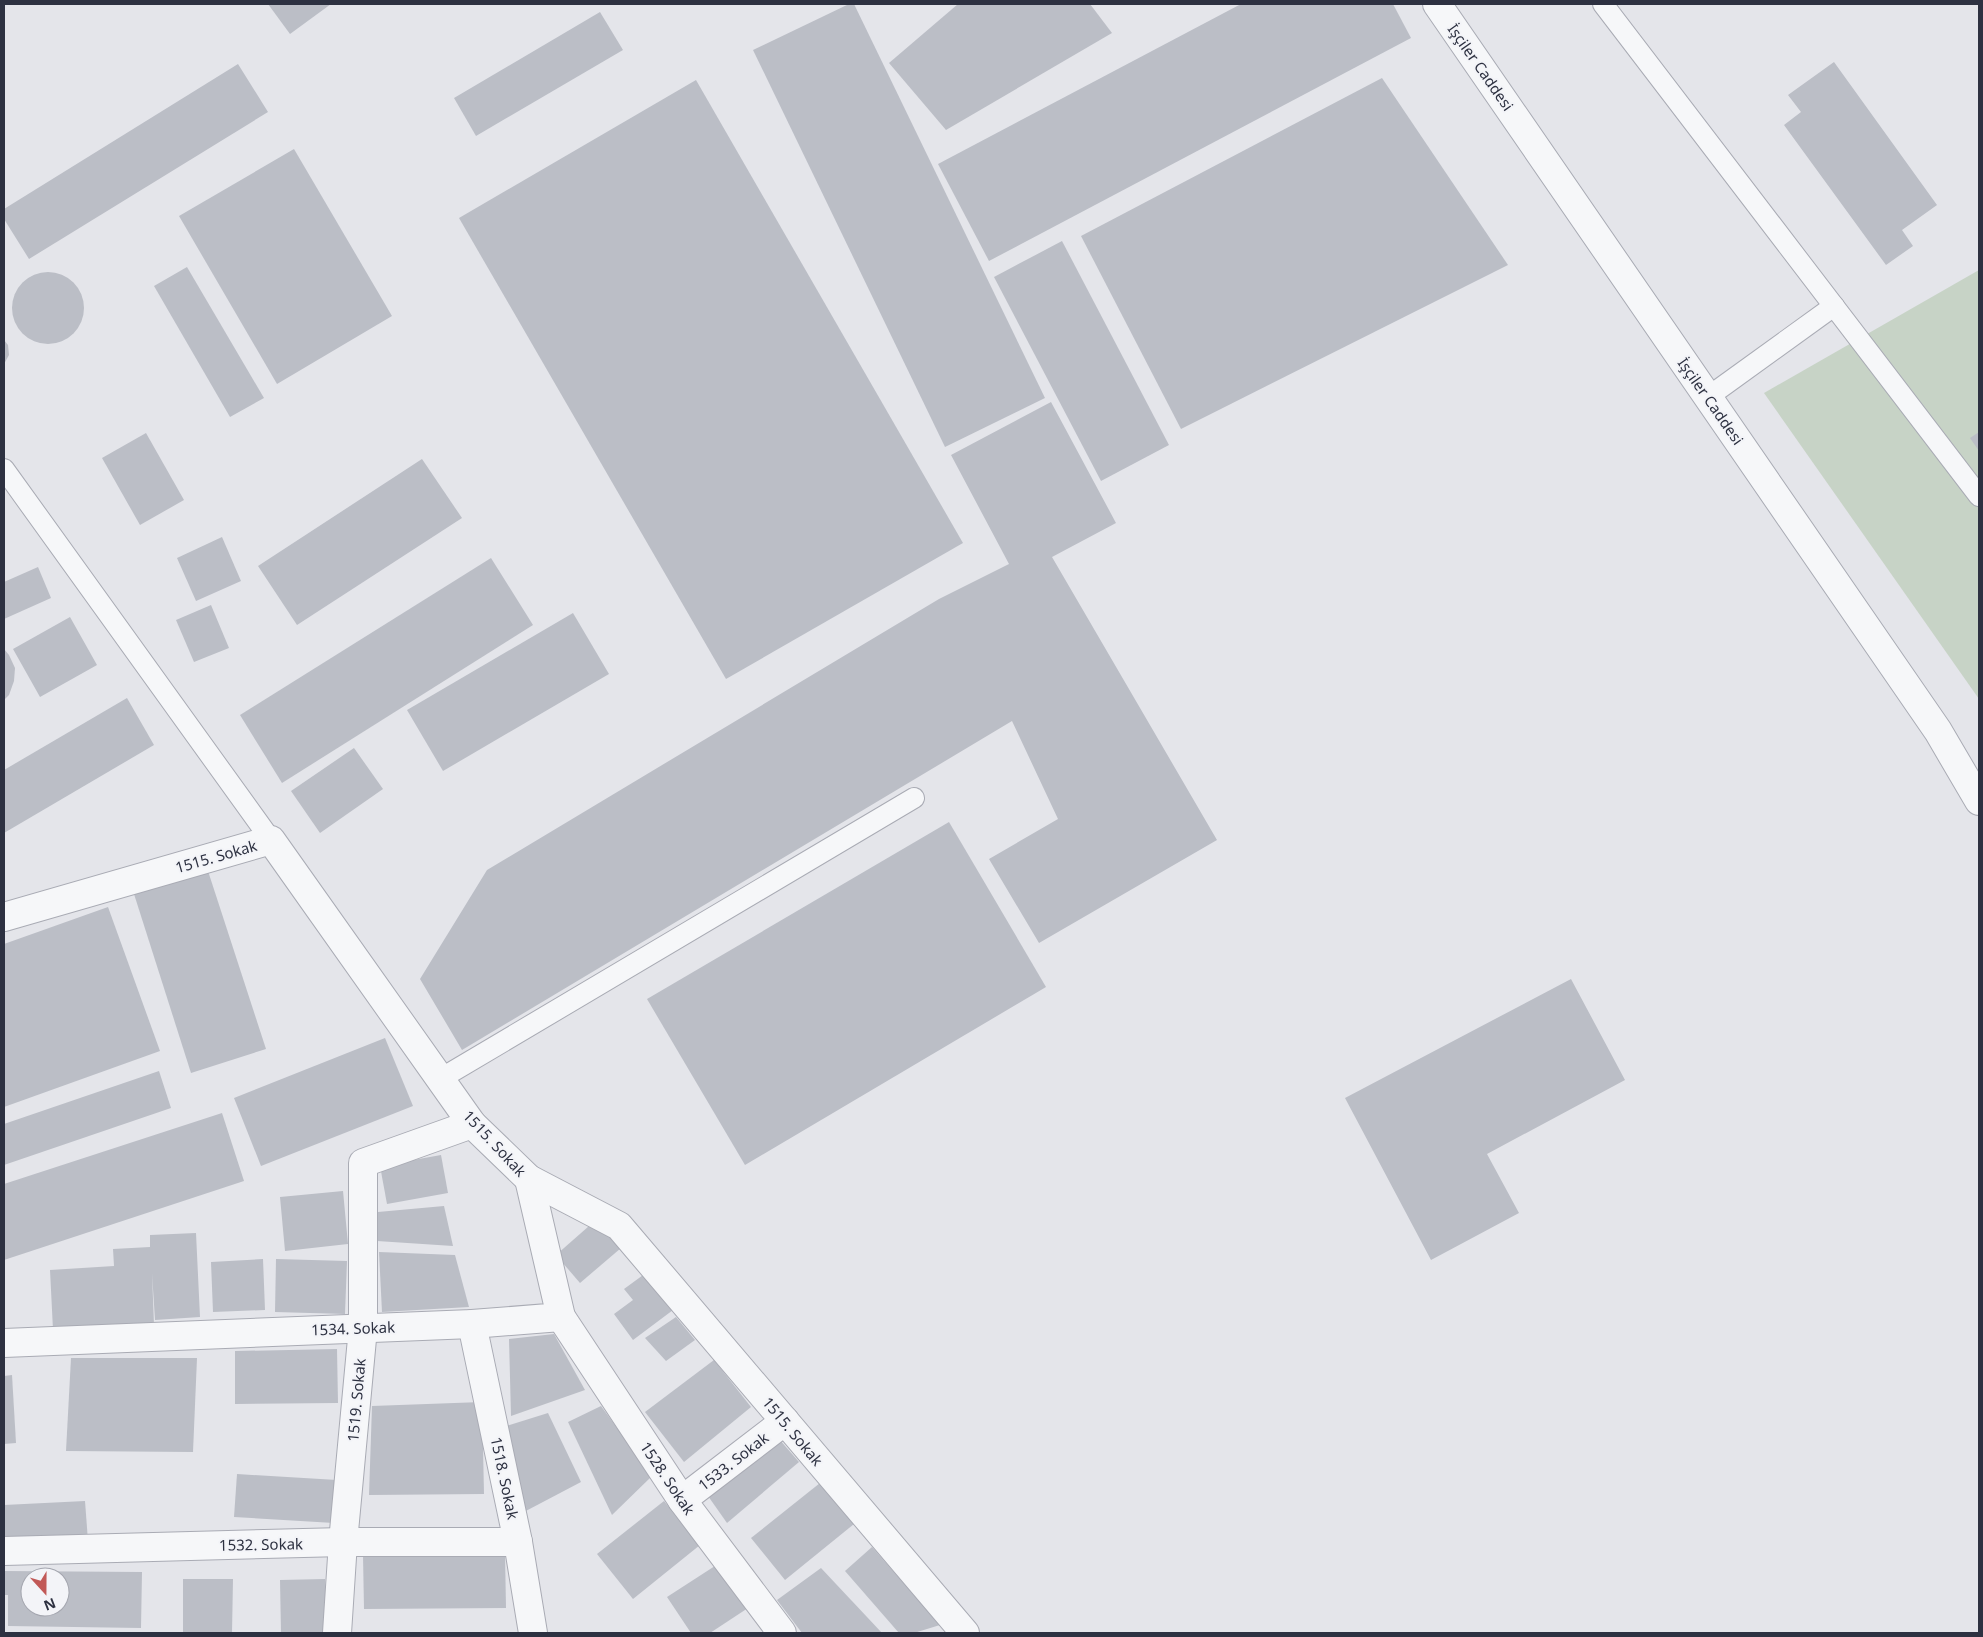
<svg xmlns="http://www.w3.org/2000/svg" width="1983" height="1637" font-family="'Noto Sans',sans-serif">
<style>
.green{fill:#c7d3c6}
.building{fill:#bbbec6;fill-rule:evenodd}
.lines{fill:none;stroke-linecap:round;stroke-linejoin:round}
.service-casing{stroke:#a9abb4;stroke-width:22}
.minor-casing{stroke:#a9abb4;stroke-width:30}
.tertiary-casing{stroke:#a9abb4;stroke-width:30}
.service{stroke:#f6f7f9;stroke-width:20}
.minor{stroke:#f6f7f9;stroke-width:28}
.tertiary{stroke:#f6f7f9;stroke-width:28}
.labels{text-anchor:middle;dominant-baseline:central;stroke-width:4;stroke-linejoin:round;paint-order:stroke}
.street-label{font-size:15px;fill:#2d3141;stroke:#f3f4f8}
</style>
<rect width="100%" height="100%" fill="#e4e5ea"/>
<path class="green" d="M1979 270V699L1764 393Z"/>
<g class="building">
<path d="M268 4H331L290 34Z"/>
<path d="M849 4H854L1045 398 945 447 753 50Z"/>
<path d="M958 4H1090L1112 33 946 130 889 63Z"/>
<path d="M1241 4H1393L1411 38 989 261 938 164Z"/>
<path d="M600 12 623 50 476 136 454 98Z"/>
<path d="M1834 62 1937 205 1902 230 1913 246 1886 265 1784 125 1801 112 1788 95Z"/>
<path d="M238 64 268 112 29 259 4 219V209Z"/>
<path d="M1382 78 1508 265 1181 429 1081 236Z"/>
<path d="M696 80 963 543 726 679 459 218Z"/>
<path d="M294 149 392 316 277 384 179 216Z"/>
<path d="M1062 241 1169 445 1101 481 994 277Z"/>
<path d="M187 267 264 398 230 417 154 286Z"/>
<circle cx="48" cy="308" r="36"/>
<path d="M4 340 8 345 9 355 4 364Z"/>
<path d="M1051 402 1116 523 1052 557 1217 840 1039 943 989 859 1058 819 1012 721 462 1050 420 979 487 870 939 599 1009 564 951 455Z"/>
<path d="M1979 432V451L1970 438Z"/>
<path d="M146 433 184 500 140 525 102 458Z"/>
<path d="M422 459 462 518 297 625 258 566Z"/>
<path d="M222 537 241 581 196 601 177 558Z"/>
<path d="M491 558 533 625 282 783 240 715Z"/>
<path d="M38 567 51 598 4 619V582Z"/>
<path d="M211 605 229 648 194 662 176 620Z"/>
<path d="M573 613 609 674 443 771 407 710Z"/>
<path d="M70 617 97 665 40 697 13 649Z"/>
<path d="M4 649 9 655 15 668 14 681 9 695 4 700Z"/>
<path d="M127 698 154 745 4 833V770Z"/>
<path d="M354 748 383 789 320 833 291 791Z"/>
<path d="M949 822 1046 987 745 1165 647 999Z"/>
<path d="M208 871 266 1049 191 1073 134 894Z"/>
<path d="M108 907 160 1051 4 1107V944Z"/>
<path d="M1571 979 1625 1080 1487 1154 1519 1213 1431 1260 1345 1098Z"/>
<path d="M385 1038 413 1106 261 1166 234 1098Z"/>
<path d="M159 1071 171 1108 4 1165V1124Z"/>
<path d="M222 1113 244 1181 4 1260V1184Z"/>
<path d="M441 1155 448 1193 387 1204 380 1166Z"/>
<path d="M343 1191 348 1244 285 1251 280 1197Z"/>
<path d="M444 1206 453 1246 377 1241 378 1212Z"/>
<path d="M597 1219 621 1248 580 1283 556 1255Z"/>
<path d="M196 1233 200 1317 155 1320 152 1273 154 1325 53 1330 50 1270 114 1266 113 1249 150 1247V1235Z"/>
<path d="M379 1252 455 1255 469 1307 382 1312Z"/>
<path d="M263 1259 265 1310 213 1312 211 1262Z"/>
<path d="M276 1259 347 1261 345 1314 275 1312Z"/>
<path d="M650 1270 677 1307 633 1340 614 1314 633 1300 624 1289Z"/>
<path d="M676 1317 695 1340 666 1361 645 1338Z"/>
<path d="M554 1334 585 1390 511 1416 509 1339Z"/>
<path d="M337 1349 338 1403 235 1404V1351Z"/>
<path d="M71 1358H197L193 1452 66 1451Z"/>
<path d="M714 1360 751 1407 684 1462 645 1412Z"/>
<path d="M12 1375 16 1443 4 1444V1376Z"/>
<path d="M482 1402 484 1494 369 1495 372 1406Z"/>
<path d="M601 1406 652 1476 612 1515 568 1422Z"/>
<path d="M548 1413 581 1482 522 1513 506 1426Z"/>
<path d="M779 1439 799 1462 727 1523 708 1496Z"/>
<path d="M237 1474 337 1480 334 1523 234 1517Z"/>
<path d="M820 1483 854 1524 785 1580 751 1538Z"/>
<path d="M85 1501 88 1541 4 1546V1505Z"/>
<path d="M664 1501 700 1545 633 1599 597 1554Z"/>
<path d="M872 1547 940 1625 914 1633H899L845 1571Z"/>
<path d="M505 1554 506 1608 364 1609 363 1555Z"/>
<path d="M718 1564 748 1608 710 1633H691L667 1597Z"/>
<path d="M821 1568 882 1633H802L777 1600Z"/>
<path d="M4 1571 142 1572 141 1628 8 1626V1595H4ZM30 1577H60V1607H30Z"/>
<path d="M183 1579H233L232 1633H183Z"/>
<path d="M325 1579 326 1633H281L280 1580Z"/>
</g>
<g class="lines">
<defs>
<g id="service">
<path d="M1603 4 1979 496"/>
<path d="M1708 397 1834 306"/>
<path d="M4 469 271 840"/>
<path d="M440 1079 914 798"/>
</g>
<g id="minor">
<path d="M4 917 271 840 472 1124 529 1179 619 1226 965 1633"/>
<path d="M561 1317 682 1500 782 1633"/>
<path d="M472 1324 518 1542 533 1633"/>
<path d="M4 1343 472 1324 561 1317 529 1179"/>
<path d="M682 1500 785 1421"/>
<path d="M4 1551 343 1542H518"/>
<path d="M337 1633 343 1542 363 1328V1163L472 1124"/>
</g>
<path id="tertiary" d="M1437 4 1938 731 1979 801"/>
</defs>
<use href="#service" class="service-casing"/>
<use href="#minor" class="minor-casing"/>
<use href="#tertiary" class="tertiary-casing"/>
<use href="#service" class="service"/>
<use href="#minor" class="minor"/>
<use href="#tertiary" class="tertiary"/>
</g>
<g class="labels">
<g class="street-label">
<text transform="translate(1481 67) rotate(55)">İşçiler Caddesi</text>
<text transform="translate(1711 401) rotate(55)">İşçiler Caddesi</text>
<text transform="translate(216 856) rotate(-16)">1515. Sokak</text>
<text transform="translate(495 1143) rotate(47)">1515. Sokak</text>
<text transform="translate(353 1328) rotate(-2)">1534. Sokak</text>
<text transform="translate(356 1400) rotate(-85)">1519. Sokak</text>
<text transform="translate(793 1431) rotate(50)">1515. Sokak</text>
<text transform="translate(733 1461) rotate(-38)">1533. Sokak</text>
<text transform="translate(505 1478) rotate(78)">1518. Sokak</text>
<text transform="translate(668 1478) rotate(56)">1528. Sokak</text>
<text transform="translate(261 1544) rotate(-1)">1532. Sokak</text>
</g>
</g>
<rect width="1983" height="1637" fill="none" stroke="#2d3141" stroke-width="10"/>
<g transform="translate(45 1592) rotate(159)"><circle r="24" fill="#f3f4f8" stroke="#a4a6af"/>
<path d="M0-4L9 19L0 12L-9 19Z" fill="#c15957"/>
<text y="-8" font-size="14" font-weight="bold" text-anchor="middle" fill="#2d3141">N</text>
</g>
</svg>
